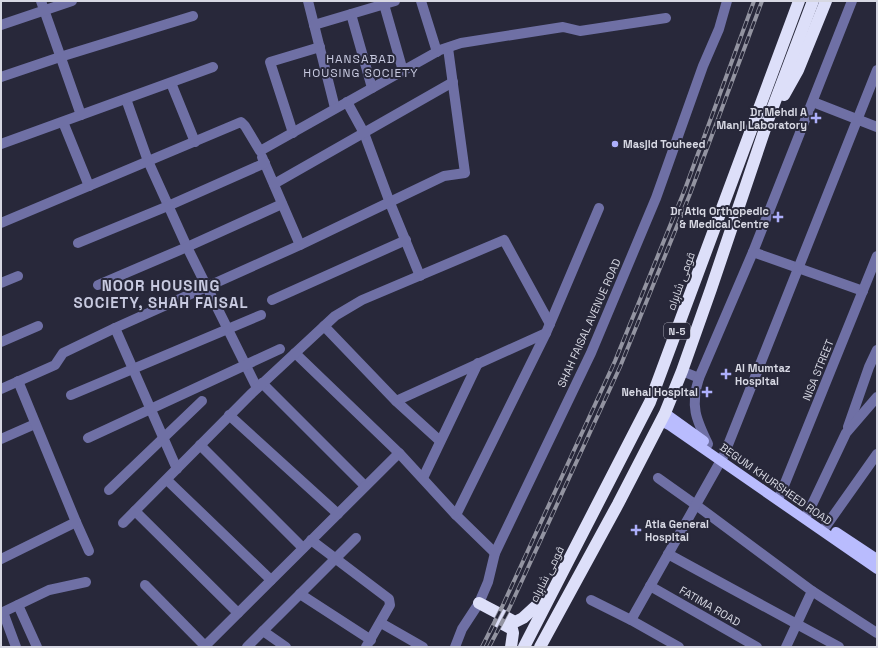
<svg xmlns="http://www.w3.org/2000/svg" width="878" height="648" font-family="'Space Grotesk',Cairo,sans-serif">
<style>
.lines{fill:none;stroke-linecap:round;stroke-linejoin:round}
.minor{stroke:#6f70a5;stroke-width:10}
.major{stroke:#b9bcfe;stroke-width:10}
.highway{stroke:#dddff9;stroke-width:12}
.rail-casing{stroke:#9394a1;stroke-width:4}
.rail{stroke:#28283a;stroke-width:2.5;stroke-dasharray:8;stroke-linecap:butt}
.poi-dot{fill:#adaffb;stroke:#28283a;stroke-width:1.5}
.labels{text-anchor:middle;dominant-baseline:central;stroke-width:4;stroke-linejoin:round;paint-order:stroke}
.shield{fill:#28283a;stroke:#a2a3b0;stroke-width:1}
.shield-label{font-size:10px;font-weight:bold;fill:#d7d8e3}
.poi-label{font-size:11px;font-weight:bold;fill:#d7d8e3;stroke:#28283a;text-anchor:end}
.street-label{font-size:11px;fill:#d7d8e3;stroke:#28283a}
.neighbourhood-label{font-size:12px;letter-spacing:1px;fill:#c7c9df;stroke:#28283a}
.district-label{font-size:15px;font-weight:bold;letter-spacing:1px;fill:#c7c9df;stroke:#28283a}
</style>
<rect width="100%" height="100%" fill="#28283a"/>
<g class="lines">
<g class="minor">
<path d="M41 1 81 115"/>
<path d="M308 1 335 108"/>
<path d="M383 1 403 71"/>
<path d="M421 1 437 52"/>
<path d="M351 14 372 88"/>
<path d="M1 25 72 1"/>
<path d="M314 25 395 1"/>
<path d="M1 77 60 57 193 16"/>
<path d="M171 83 195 142"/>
<path d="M126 99 148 161 187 247 257 388"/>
<path d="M347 102 364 133 390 203 420 276"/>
<path d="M813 102 877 127"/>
<path d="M63 122 89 186"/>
<path d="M293 133 270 62 320 47"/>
<path d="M1 144 213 67"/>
<path d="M262 157 300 245"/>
<path d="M274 184 453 82"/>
<path d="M1 223 241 122 245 126 260 151 440 50 461 43 563 27 580 31 666 18"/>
<path d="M78 243 168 206 265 163"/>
<path d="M753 252 863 291"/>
<path d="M1 283 18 276"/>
<path d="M98 285 187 247 282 204"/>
<path d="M272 300 406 240"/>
<path d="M324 326 396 401 440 441"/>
<path d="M115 328 177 469"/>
<path d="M1 342 38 326"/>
<path d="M295 353 399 453 456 515 495 553"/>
<path d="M682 371 699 378 753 252 852 1"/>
<path d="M699 378C690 406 696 419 708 444"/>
<path d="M262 383 365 486"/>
<path d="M1 389 55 365 63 353 115 328 300 245 444 176 465 173 448 48"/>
<path d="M71 395 261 315"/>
<path d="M396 401 546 333"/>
<path d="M229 415 338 514"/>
<path d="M848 427 869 367 877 350"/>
<path d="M88 438 280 349"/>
<path d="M1 439 35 424"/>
<path d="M200 445 303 548"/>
<path d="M423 478 478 363"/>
<path d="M658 478 696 505 812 591 877 633"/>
<path d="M167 480 271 580"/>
<path d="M109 490 202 401"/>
<path d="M778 499 781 493 877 256"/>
<path d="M135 511 238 613"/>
<path d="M808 513 846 433 877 397"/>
<path d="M456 515 546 333 599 208"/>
<path d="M76 522 89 551"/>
<path d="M123 523 250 395 335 316 362 300 504 240 550 324"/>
<path d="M826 526 877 454"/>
<path d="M311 540 389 599 390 605 366 647"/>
<path d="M668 554 839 647"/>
<path d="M1 559 76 522 18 381"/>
<path d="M145 585 205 646"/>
<path d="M650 586 757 647"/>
<path d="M300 594 371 640"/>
<path d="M591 600 631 620 679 647"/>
<path d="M18 605 37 647"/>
<path d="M3 612 16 647"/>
<path d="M1 613 49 590 86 582"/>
<path d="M631 620 724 455 877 70"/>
<path d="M381 623 423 647"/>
<path d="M263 631 286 647"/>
<path d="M204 647 399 453"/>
<path d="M247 647 356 538"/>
<path d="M455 647 462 629 479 603 488 582 495 553 591 353 656 198 703 66 719 29 727 1"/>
<path d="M786 647 812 591"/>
</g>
<g class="major">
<path d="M665 413 704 441"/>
<path d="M661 421 669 425 877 569"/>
<path d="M836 532 877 559"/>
</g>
<g class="highway">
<path d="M784 95 798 70 826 1"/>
<path d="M479 603 515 622 523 618 547 596"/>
<path d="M499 622 512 629 513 633 511 647"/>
<path d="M524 647 650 402 799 1"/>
<path d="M540 647 618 504 665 413 682 371 711 289 768 120 813 1"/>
</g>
<defs>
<g id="rail">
<path d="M482 647 502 607 615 361 685 189 754 1"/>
<path d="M489 647 509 609 620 367 690 194 762 1"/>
</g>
</defs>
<use href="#rail" class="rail-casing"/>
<use href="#rail" class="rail"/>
</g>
<g class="poi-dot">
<path d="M814 112h4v4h4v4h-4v4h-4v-4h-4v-4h4z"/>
<circle cx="615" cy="144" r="4"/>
<path d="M776 211h4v4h4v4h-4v4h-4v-4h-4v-4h4z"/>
<path d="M724 368h4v4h4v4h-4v4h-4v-4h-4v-4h4z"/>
<path d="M705 386h4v4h4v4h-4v4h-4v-4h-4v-4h4z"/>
<path d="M634 524h4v4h4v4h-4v4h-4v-4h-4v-4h4z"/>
</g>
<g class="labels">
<rect class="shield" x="664" y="323" width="26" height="16" rx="3"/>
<g class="shield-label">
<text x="677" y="331">N-5</text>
</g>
<g class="poi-label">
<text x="807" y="112">Dr Mehdi A<tspan x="807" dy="13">Manji Laboratory</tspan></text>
<text x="623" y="144" text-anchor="start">Masjid Touheed</text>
<text x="769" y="211">Dr Atiq Orthopedic<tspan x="769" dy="13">&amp; Medical Centre</tspan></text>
<text x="735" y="368" text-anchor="start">Al Mumtaz<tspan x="735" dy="13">Hospital</tspan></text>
<text x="698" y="392">Nehal Hospital</text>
<text x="645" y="524" text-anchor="start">Atia General<tspan x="645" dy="13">Hospital</tspan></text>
</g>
<g class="street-label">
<text transform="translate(681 281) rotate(-70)">قومی شاہراہ</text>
<text transform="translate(589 323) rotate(-66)">SHAH FAISAL AVENUE ROAD</text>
<text transform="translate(818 370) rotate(-68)">NISA STREET</text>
<text transform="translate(776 484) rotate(35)">BEGUM KHURSHEED ROAD</text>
<text transform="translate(547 574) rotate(-63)">قومی شاہراہ</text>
<text transform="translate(710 606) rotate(30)">FATIMA ROAD</text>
</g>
<g class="neighbourhood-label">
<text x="361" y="59">HANSABAD<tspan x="361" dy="14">HOUSING SOCIETY</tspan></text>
</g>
<g class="district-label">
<text x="161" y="285">NOOR HOUSING<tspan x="161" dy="17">SOCIETY, SHAH FAISAL</tspan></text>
</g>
</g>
<rect width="878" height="648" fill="none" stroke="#d7d8e3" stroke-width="4"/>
</svg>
